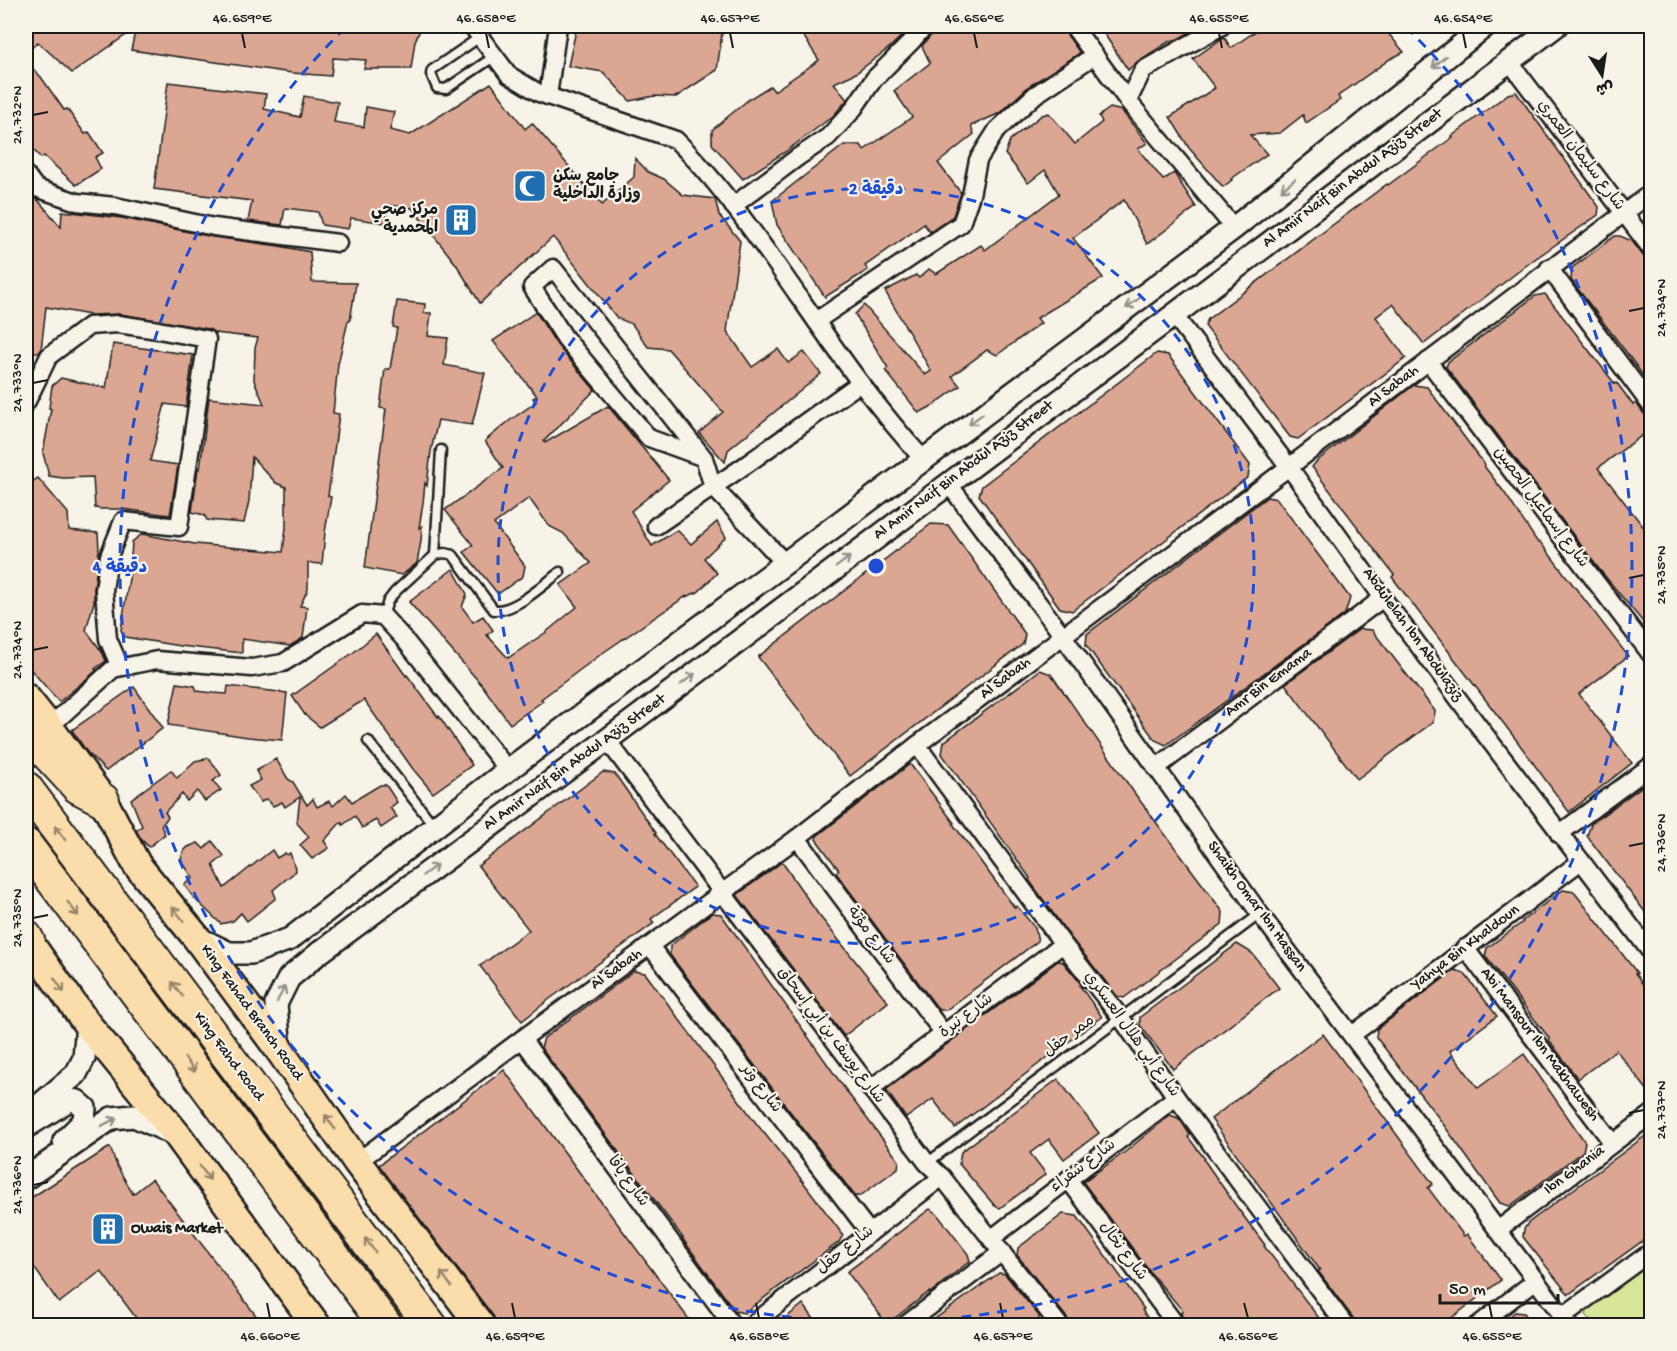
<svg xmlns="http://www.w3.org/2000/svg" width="1677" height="1351" font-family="'Gochi Hand','Playpen Sans Arabic',sans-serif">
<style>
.green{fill:#d8e69a;stroke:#7a815b;stroke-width:1.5}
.building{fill:#dca792;stroke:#1c1c1c;stroke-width:1.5}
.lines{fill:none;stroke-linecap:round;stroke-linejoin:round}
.service-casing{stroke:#1c1c1c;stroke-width:13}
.minor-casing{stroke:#1c1c1c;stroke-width:21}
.tertiary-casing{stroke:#1c1c1c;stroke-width:26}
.primary-casing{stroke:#1c1c1c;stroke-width:32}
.motorway-casing{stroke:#1c1c1c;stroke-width:36}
.service{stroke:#f7f3e8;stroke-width:8}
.minor{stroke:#f7f3e8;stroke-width:16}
.tertiary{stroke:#f7f3e8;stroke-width:21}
.primary{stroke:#fbddab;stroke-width:27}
.motorway{stroke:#fbddab;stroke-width:32}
.oneway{stroke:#94928c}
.oneway2{stroke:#97866b}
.ticks{fill:none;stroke:#1c1c1c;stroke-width:2}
.ring{fill:none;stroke:#1d4ed8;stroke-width:3;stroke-dasharray:10 8}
.labels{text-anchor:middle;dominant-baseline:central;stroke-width:4.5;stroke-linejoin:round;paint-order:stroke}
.street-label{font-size:16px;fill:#1c1c1c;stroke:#f7f3e8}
.poi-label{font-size:16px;font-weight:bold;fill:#1c1c1c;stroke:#f7f3e8;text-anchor:start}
.centre{fill:#1d4ed8;stroke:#f7f3e8;stroke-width:3}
.ring-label{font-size:18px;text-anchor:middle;font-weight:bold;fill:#1d4ed8;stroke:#f7f3e8;stroke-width:4.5;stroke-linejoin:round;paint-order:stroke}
.neatline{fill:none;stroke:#1c1c1c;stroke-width:2}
.ticks-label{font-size:15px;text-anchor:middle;fill:#1c1c1c}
</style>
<rect width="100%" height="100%" fill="#f7f3e8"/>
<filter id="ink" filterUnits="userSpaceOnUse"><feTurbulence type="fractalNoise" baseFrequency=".0167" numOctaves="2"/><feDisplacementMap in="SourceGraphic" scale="12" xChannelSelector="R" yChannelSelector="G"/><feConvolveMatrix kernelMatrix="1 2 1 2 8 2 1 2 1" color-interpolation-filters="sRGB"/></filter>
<g filter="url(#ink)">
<path class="green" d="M1651 1262V1325H1594L1586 1315 1588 1308Z"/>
<g class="building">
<path d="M26 26H318L337 29 338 26H422L415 41 411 69H364L366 60 333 58 331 76 292 73 131 50 136 28 72 73 38 42 26 53Z"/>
<path d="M577 26H723L717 70 676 97 654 96 630 101 603 72 568 66Z"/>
<path d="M817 26H912L889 48 856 73 834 83 847 100 833 116 785 152 743 179 712 144V130L749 99 770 86 774 91 819 60 804 37Z"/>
<path d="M935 26H1063L1065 32 1080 53 1029 86 1000 113 971 126 974 134 938 163 961 193 953 216 930 232 924 224 865 266 868 270 825 297 777 225 772 201 844 145H861L864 150 912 117 894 91 930 63 922 46 933 33Z"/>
<path d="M1099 26H1201L1178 39 1170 41 1138 61 1128 70Z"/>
<path d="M1263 26H1382L1404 52 1390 59 1338 96 1340 100 1306 123 1303 115 1280 133 1250 135 1267 154 1231 179 1232 180 1223 187 1189 148 1170 117 1215 88 1193 59 1224 37 1231 48Z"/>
<path d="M26 62 41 77 64 110 67 109 85 134 89 132 103 153 95 157 101 169 76 185 44 156 41 158 26 142Z"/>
<path d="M168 82 266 94 264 109 300 117 304 96 338 102 334 122 364 127 366 107 394 112 390 130 410 135 491 83 525 129 532 123 602 205 634 177 635 158 648 172 664 179 683 195 715 199 719 215 740 241 727 331 752 367 778 349 788 363 804 352 821 374 728 450 725 462 699 433 723 412 668 349 648 347 632 324 617 318 553 237 480 303 456 264 412 208 388 205 385 223 351 218 348 229 322 225 318 212 285 208 282 225 248 221 252 201 154 189Z"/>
<path d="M1516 92 1599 207 1598 215 1532 261 1424 344 1393 304 1376 317 1406 358 1298 439 1290 437 1205 326 1208 319 1387 184 1388 185 1453 137 1452 136 1508 94Z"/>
<path d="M1110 108 1122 111 1147 143 1138 149 1163 180 1174 173 1196 207 1147 244 1124 200 1073 238 1103 278 1037 318 1041 323 997 355 987 350 952 376 960 386 932 406 919 413 885 370 888 368 855 314 864 305 925 375 931 371 885 291 916 275 919 278 929 269 936 274 981 245 985 250 1059 194 1045 170 1028 183 1005 154 1010 140 1042 115 1049 113 1075 144 1102 122 1099 116Z"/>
<path d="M26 192 32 198 37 199 61 227 62 211 122 218 213 237 279 246 310 252 312 282 356 283 350 321H348L338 364 333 413 339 414 328 496 331 497 325 532 322 564 308 563V589L300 606 307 607 303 638 290 646 242 639V653L180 646 125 637 121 630 130 572 132 542 142 534 195 544 283 552 286 527V487L276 483 252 457 249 501 244 523 207 520 204 515 192 512 198 468 200 469 209 398 264 404 254 380 255 348 258 338 215 333 209 329 120 314 90 315 46 307 41 350 39 353 26 350Z"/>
<path d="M1615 236H1620L1632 241 1644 257 1652 260V388L1623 348 1571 280 1572 268Z"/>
<path d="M1545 294 1615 384 1617 383 1633 405 1636 403 1644 414 1652 417V428L1598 468 1652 538V633L1599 569 1446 367 1448 362 1535 296Z"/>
<path d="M397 301 425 304 424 313H431L428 336 448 338 444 365 485 373 472 425 438 420 431 451 427 486 425 483 423 503 419 528 422 526 421 541 417 563 402 575 365 568 386 409 380 408 385 369H390L397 328 393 327Z"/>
<path d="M536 312 557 345 595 390 544 441 545 443 608 406 669 480 631 511 652 546 677 530 691 544 717 522 726 537 704 558 717 573 698 592 685 597 604 652 541 699 543 701 510 724 482 685 409 602 453 569 467 594 462 607 473 622 483 616 493 630 487 635 508 658 545 633 577 607 560 585 591 563 563 533 549 526 529 498 494 524 525 566 523 576 498 594 464 552 473 545 445 510 503 468 485 441 509 421 536 402 533 398 537 396 493 341Z"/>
<path d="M113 344 193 355 186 407 165 404 150 461 178 465 170 515 121 509H102L95 508 93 477 63 478 49 476 43 453 51 409 49 408 52 386 61 378 106 388Z"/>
<path d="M1157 353 1168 355 1250 465 1248 477 1072 611 1060 608 979 495 982 486Z"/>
<path d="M1414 385 1427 387 1485 465 1484 466 1504 492 1538 543 1540 542 1628 656 1579 694 1632 763 1569 812 1517 741 1392 577 1394 575 1312 467 1317 461Z"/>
<path d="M38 478 68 513 69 530 98 533 99 550 94 589V602L86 630 102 652 106 661 95 669 97 670 59 702 26 664V486Z"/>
<path d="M1267 497 1277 499 1350 598 1345 614 1166 745 1155 740 1086 645 1087 634Z"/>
<path d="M931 524 948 525 1025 634 1023 644 850 776 758 657Z"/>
<path d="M1360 629 1372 630 1435 711 1433 722 1357 779 1285 684Z"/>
<path d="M376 634 406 676 407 675 438 717 439 716 472 765 433 793 413 769 364 700 320 727 305 715 292 696 354 652Z"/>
<path d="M1040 670 1051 674 1135 794 1223 912 1222 924 1124 998 1117 996 1071 938 1029 880 1030 878 942 754 944 742Z"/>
<path d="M177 683 195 686 197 691 212 693 227 694 228 686 287 693 282 740 248 737 168 725Z"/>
<path d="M134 687 163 728 106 771 87 752 72 730Z"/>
<path d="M209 758 221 775 213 781 221 790 205 801 197 791 187 801 182 794 165 812 168 817 161 826 165 834 149 847 141 839 136 830 142 826 131 799 171 770 177 778 195 761Z"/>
<path d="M276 759 288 779 293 782 307 805 313 799 317 807 329 801 333 806 346 794 352 802 380 785H386L397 802 390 808 397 817 381 828 376 820 362 828 355 816 343 825 341 822 324 841 329 848 312 859 300 845 309 837 297 823 300 797 285 807 282 802 273 806 267 799 261 802 249 786 261 780 256 771Z"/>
<path d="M910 764 954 823 953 824 1015 908 1017 906 1035 928 1038 941 946 1010H939L836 873 839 870 816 839 817 836Z"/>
<path d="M603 772 615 774 656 833 655 834 695 887 651 919 654 923 547 1001 522 1021 480 966 529 930 478 866Z"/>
<path d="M1652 779V921L1587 836 1591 824Z"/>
<path d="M212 841 224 856 213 865 224 888 272 850 277 858 285 853 287 855 290 853 296 871 273 890 276 898 247 921 241 913 233 921 221 924 194 898 184 885 193 878 181 860 183 852 188 847 198 843 204 849Z"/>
<path d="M782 862 818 914 888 1002 844 1036 737 895Z"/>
<path d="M1563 890 1574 892 1637 973 1635 974 1652 996V1096L1616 1050 1578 1079 1549 1040 1550 1039 1485 956 1487 948 1523 922 1522 921Z"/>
<path d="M712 913 721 914 850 1096 899 1161 898 1168 860 1196H855L670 955V946Z"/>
<path d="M1237 944 1252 953 1279 988 1173 1069 1140 1025V1017Z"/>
<path d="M1058 961 1063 962 1078 980 1083 987 1080 986 1102 1017 1040 1063 955 1128 933 1099 906 1118 886 1090Z"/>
<path d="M1455 970 1464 973 1497 1016 1450 1051 1478 1088 1524 1054 1585 1142 1583 1151 1510 1206 1500 1203 1438 1117 1376 1037 1377 1029Z"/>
<path d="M634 971 645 973 756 1123 801 1179 843 1235 839 1242 744 1313 735 1311 682 1238H683L541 1048 544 1038Z"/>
<path d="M1323 1034 1433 1184 1428 1188 1464 1236 1467 1234 1501 1280 1441 1326H1359L1318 1271 1320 1270 1211 1119Z"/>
<path d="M504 1070 599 1199 694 1326H496L494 1317 379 1165Z"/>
<path d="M1058 1079 1099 1133 1064 1159 1049 1139 1030 1153 1046 1174 1000 1208 995 1206 959 1164 961 1152Z"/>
<path d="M1170 1115 1178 1118 1181 1121 1190 1135 1188 1137 1205 1159 1204 1160 1236 1206 1265 1245 1264 1246 1325 1326 1187 1324 1180 1313 1183 1311 1150 1272 1083 1182 1125 1152Z"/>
<path d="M1652 1131V1234L1569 1294 1565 1290 1523 1237 1524 1229 1528 1223Z"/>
<path d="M110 1147 117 1166 133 1194 152 1179 264 1326H142L101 1271 59 1303 26 1256V1201Z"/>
<path d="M930 1209 937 1214 968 1254 970 1261 930 1293 929 1292 887 1324 847 1272Z"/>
<path d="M1063 1214 1077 1216 1144 1309 1142 1310 1153 1326H1070L1068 1319 1017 1255 1018 1248Z"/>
<path d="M999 1273 1005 1274 1039 1316 1038 1326H925Z"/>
<path d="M803 1304 819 1326H776Z"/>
<path d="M1515 1312 1524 1313 1534 1326H1498Z"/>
</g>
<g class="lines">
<defs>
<g id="service">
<path d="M480 37 432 70 431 74 437 88 446 89 495 56"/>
<path d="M435 555 441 450"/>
<path d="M383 616 388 601 395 592 435 555 445 553 453 555 494 610C515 612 543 585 560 572"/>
<path d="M368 741 435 827"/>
<path d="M927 1163 1260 914"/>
</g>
<g id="minor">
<path d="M472 26 509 75 539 93 676 140C713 176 744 219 774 261 822 329 867 398 923 459"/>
<path d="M1073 26 1128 101 1234 228"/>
<path d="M1509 61 1652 250"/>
<path d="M548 96 558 26"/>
<path d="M1128 101 1143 70 1222 26"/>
<path d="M26 175 36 188 77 202 115 206 214 227 338 243"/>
<path d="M733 206 798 157 828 137 852 111 874 79 912 41 925 26"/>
<path d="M1549 268 1652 407"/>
<path d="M1174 315 1289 467 1383 598 1477 724 1652 954"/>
<path d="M816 321 961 224 971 195 978 160 997 130 1035 95 1095 55"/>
<path d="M1428 361 1652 656"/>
<path d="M26 403 49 356 89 326 118 324 158 330 207 339 179 527 123 521 109 556 104 590 108 639 120 667"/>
<path d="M704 458 649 438 565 338 532 287 553 268 704 458 713 487 784 562"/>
<path d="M948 483 1063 636 1260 914 1570 1326"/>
<path d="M656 526 747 464 860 383"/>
<path d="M49 727 113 669 157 660 252 668 283 663 362 614 383 616 404 639 508 770"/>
<path d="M607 740 927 1163 942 1177 1060 1326"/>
<path d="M917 745 1063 944 1121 1018 1176 1097 1346 1326"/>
<path d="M1156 768 1383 598"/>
<path d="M1559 834 1652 765"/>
<path d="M797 838 944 1034"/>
<path d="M650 946 870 1233"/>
<path d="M1465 948 1612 1142"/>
<path d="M1352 1035 1581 861"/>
<path d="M522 1039 733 1326"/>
<path d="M870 1089 1063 944"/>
<path d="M357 1162 522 1039 797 838 917 745 1289 467 1652 192"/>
<path d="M1068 1179 1177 1326"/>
<path d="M1499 1229 1652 1114"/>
<path d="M992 1238 1176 1097"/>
<path d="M1563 1316 1652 1251"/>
<path d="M750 1326 942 1177"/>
<path d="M904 1326 1002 1252"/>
<path d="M1477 1326 1536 1280"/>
</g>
<g id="tertiary">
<path d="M196 937 229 953H251L290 939 508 770 1234 228 1485 26"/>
<path d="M280 1051 276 1004 289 978 319 953 607 740 1174 315 1556 26"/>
<path d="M36 1108 76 1074 84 1058 87 1024"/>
<path d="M26 1127 69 1100 77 1101 85 1108 84 1121 64 1141"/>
<path d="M26 1178 112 1118 134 1116 176 1135"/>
</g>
<g id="primary">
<path d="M26 698 49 727 103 800 137 865 196 937 280 1051 357 1162 481 1326"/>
<path d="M26 938 87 1024 178 1136 317 1326"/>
</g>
<g id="motorway">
<path d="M26 731 78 787 103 800"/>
<path d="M26 788 431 1326"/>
<path d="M26 845 386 1326"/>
<path d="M26 937 29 943"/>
</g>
</defs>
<use href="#service" class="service-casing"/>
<use href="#minor" class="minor-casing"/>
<use href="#tertiary" class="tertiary-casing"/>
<use href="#primary" class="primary-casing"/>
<use href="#motorway" class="motorway-casing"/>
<use href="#service" class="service"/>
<use href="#minor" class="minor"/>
<use href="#tertiary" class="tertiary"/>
<use href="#primary" class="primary"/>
<use href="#motorway" class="motorway"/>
</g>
<defs><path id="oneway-shaft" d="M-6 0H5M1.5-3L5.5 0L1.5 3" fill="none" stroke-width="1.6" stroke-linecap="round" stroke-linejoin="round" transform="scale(1.5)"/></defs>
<g class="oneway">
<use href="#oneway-shaft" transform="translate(1439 62) rotate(141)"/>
<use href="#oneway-shaft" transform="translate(1288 185) rotate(141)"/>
<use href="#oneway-shaft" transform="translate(1133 303) rotate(143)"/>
<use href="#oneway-shaft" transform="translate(976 419) rotate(143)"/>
<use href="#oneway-shaft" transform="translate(843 562) rotate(-37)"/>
<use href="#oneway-shaft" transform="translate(688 679) rotate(-37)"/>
<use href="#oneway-shaft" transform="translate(430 870) rotate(-37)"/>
<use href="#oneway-shaft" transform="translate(281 994) rotate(-63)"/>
<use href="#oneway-shaft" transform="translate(109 1122) rotate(-27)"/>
</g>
<g class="oneway2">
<use href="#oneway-shaft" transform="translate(60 833) rotate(-127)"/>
<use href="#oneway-shaft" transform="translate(73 909) rotate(53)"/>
<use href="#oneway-shaft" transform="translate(178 914) rotate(-130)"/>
<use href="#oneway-shaft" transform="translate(59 985) rotate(55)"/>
<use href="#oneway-shaft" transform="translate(177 989) rotate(-127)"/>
<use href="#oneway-shaft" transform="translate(190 1065) rotate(53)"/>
<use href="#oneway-shaft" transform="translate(330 1122) rotate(-125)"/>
<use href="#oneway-shaft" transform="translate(205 1173) rotate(54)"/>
<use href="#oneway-shaft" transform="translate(370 1245) rotate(-127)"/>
<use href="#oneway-shaft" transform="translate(446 1279) rotate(-127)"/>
</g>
</g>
<path class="ticks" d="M242 33 245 48M486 33 489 48M730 33 733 48M974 33 977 48M1219 33 1222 48M1463 33 1466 48M33 115 48 112M1629 311 1644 308M33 383 48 380M1629 578 1644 575M33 650 48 647M1629 846 1644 843M33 918 48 915M1629 1113 1644 1110M33 1185 48 1182M267 1303 270 1318M512 1303 515 1318M756 1303 759 1318M1000 1303 1003 1318M1244 1303 1248 1318M1489 1303 1492 1318"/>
<g class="ring">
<circle cx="876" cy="566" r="378"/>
<path d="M1406 27A756 756 0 1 1 346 27"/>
</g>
<defs>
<symbol id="mosque-square" viewBox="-11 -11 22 22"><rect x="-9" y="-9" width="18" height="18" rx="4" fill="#1f6fb2" stroke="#f7f3e8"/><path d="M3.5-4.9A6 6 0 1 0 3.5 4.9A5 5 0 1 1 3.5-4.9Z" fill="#fff"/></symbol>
<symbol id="building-square" viewBox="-11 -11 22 22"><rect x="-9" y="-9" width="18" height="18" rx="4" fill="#1f6fb2" stroke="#f7f3e8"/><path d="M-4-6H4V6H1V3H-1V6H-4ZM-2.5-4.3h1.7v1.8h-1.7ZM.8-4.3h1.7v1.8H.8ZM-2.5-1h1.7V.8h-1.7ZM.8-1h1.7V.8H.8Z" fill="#fff"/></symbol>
</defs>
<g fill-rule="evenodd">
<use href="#mosque-square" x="511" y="167" width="38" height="38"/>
<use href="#building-square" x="442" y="201" width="38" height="38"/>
<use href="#building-square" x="89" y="1210" width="38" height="38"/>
</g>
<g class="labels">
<g class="street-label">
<text transform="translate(1580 156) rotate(53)">شارع سليمان العمري</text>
<text transform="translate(1353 179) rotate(-37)">Al Amir Naif Bin Abdul Aziz Street</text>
<text transform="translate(1394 387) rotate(-37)">Al Sabah</text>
<text transform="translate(964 471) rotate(-37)">Al Amir Naif Bin Abdul Aziz Street</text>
<text transform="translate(1540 508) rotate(53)">شارع إسماعيل الحصين</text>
<text transform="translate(1412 635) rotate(54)">Abdulelah Ibn Abdulaziz</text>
<text transform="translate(1006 679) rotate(-37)">Al Sabah</text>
<text transform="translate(1269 683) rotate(-37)">Amr Bin Emama</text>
<text transform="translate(575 763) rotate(-36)">Al Amir Naif Bin Abdul Aziz Street</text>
<text transform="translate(1256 907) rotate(54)">Shaikh Omar Ibn Hassan</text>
<text transform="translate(870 936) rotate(53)">شارع مؤتة</text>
<text transform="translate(1466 948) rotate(-37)">Yahya Bin Khaldoun</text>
<text transform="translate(617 970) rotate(-36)">Al Sabah</text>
<text transform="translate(251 1013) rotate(54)">King Fahad Branch Road</text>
<text transform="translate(967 1017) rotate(-37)">شارع نبرة</text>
<text transform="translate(1131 1035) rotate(54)">شارع أبي هلال العسكري</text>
<text transform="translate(830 1036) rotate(53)">شارع يوسف بن أبي إسحاق</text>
<text transform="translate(1070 1037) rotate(-37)">ممر حقل</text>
<text transform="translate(1539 1045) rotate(53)">Abi Mansour Ibn Makhawesh</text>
<text transform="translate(228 1057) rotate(53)">King Fahd Road</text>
<text transform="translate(760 1089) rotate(53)">شارع وتر</text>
<text transform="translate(1084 1167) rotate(-37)">شارع شقراء</text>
<text transform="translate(1575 1171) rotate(-37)">Ibn Ghania</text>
<text transform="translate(627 1182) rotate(54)">شارع يافا</text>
<text transform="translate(846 1251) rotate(-38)">شارع حقل</text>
<text transform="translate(1122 1252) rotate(53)">شارع نخال</text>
</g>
<g class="poi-label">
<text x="553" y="177">جامع سكن<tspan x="553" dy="18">وزارة الداخلية</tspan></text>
<text x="438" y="211" text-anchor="end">مركز صحي<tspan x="438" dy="18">المحمدية</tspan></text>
<text x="131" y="1229">Owais Market</text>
</g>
</g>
<circle cx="876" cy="566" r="9" class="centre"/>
<g class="ring-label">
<text x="876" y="194">2 دقيقة</text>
<text x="120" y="572">4 دقيقة</text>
</g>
<rect width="1677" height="1351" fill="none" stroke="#f7f3e8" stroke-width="66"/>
<g transform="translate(1602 75) rotate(168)" stroke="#f7f3e8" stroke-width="4.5" paint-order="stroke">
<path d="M0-4.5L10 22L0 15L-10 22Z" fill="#1c1c1c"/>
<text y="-9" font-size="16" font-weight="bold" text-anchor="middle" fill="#1c1c1c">ش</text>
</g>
<path d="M1440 1294v9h118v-9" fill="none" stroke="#1c1c1c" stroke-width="3"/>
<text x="1449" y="1294" font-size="18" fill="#1c1c1c" stroke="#f7f3e8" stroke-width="4.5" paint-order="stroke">50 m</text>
<rect x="33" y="33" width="1611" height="1285" class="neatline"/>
<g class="ticks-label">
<text x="242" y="22">46.659°E</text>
<text x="486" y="22">46.658°E</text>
<text x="730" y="22">46.657°E</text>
<text x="974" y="22">46.656°E</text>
<text x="1219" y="22">46.655°E</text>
<text x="1463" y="22">46.654°E</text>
<text transform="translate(16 115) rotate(-90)" y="5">24.732°N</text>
<text transform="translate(1660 308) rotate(-90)" y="5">24.734°N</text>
<text transform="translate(16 383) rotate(-90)" y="5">24.733°N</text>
<text transform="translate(1660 575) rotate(-90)" y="5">24.735°N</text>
<text transform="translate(16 650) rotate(-90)" y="5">24.734°N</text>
<text transform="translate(1660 843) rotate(-90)" y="5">24.736°N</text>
<text transform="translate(16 918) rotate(-90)" y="5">24.735°N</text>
<text transform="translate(1660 1110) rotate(-90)" y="5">24.737°N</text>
<text transform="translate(16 1185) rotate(-90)" y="5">24.736°N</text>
<text x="270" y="1340">46.660°E</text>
<text x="515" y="1340">46.659°E</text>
<text x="759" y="1340">46.658°E</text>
<text x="1003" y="1340">46.657°E</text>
<text x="1248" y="1340">46.656°E</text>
<text x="1492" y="1340">46.655°E</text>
</g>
</svg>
